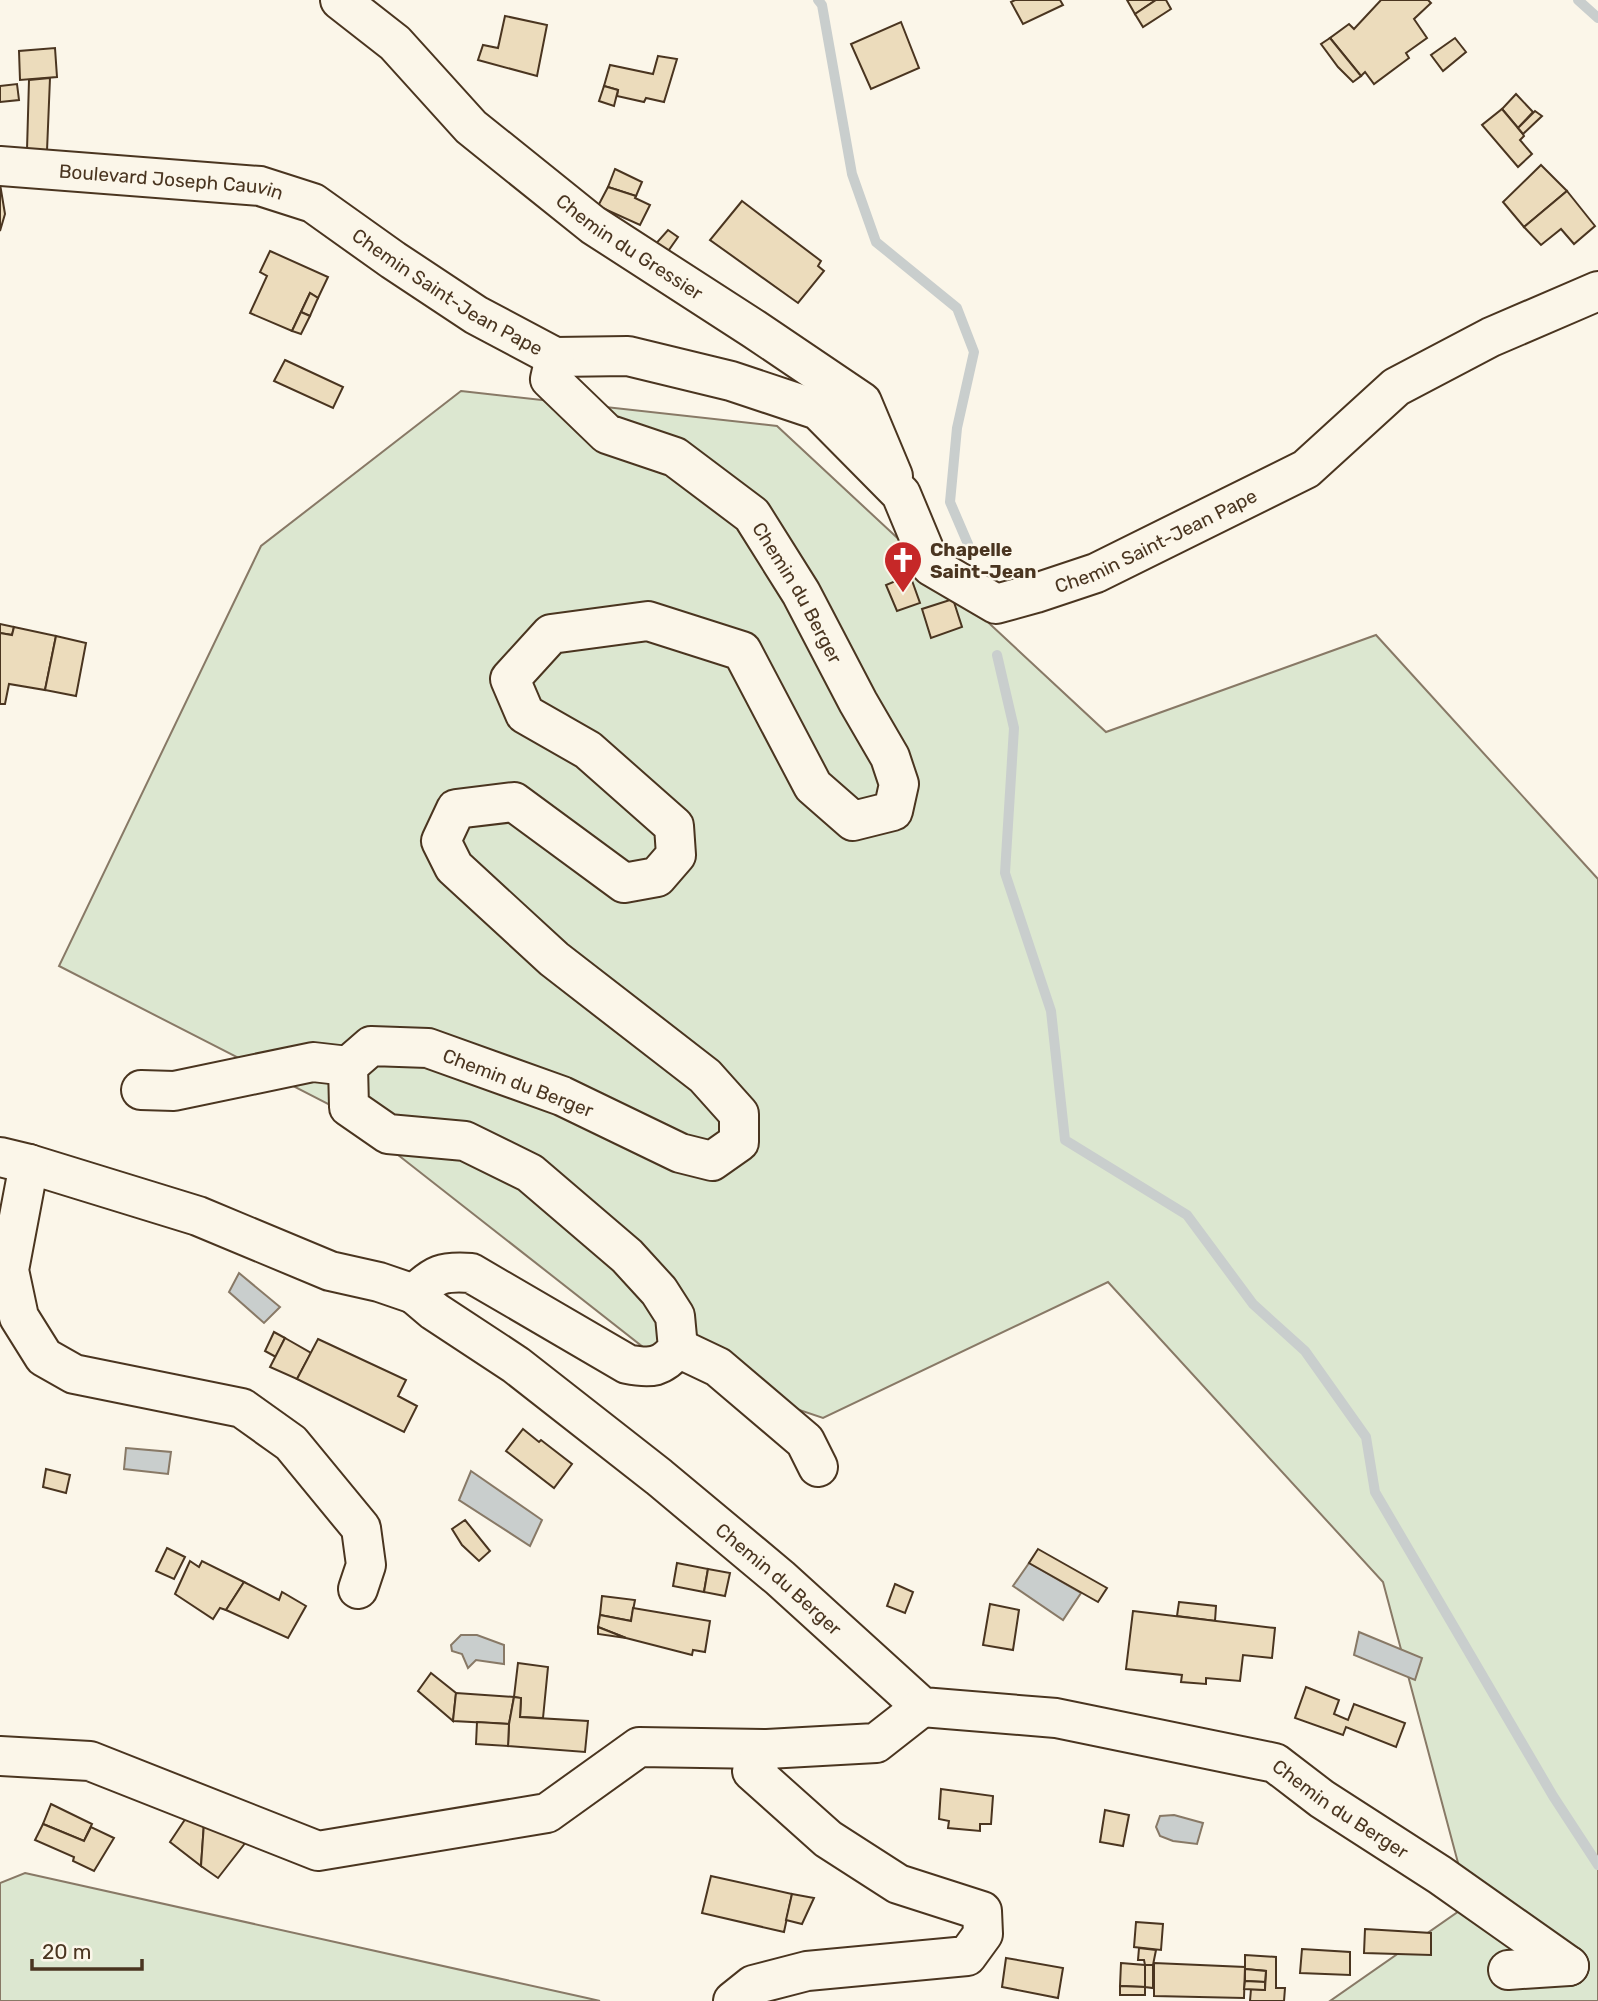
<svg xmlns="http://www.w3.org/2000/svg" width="1598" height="2001" font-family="Rubik,sans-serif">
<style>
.green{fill:#dce7d0;stroke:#887966;stroke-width:2}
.water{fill:#c9cecd;stroke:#887966;stroke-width:2}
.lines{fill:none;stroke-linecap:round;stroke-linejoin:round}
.stream{stroke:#c9cecd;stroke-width:10}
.building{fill:#ecdcbc;stroke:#4a3520;stroke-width:2}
.minor-casing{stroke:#4a3520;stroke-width:42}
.minor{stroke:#fbf6e9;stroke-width:38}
.labels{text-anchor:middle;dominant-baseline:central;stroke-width:5;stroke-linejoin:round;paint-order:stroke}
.street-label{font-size:19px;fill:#4a3520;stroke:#fbf6e9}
.poi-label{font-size:19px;font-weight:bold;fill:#4a3520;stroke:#fbf6e9;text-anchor:start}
</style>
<rect width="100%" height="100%" fill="#fbf6e9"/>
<g class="green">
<path d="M461 391 777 426 1106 732 1376 635 1598 879V2001H1330L1469 1904 1383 1582 1108 1282 823 1418 666 1365 342 1111 59 966 261 546Z"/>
<path d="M25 1873 587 1998 600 2001H0V1883Z"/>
</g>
<g class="water">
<path d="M239 1273 280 1307 264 1323 229 1292Z"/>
<path d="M126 1448 171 1452 168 1474 124 1469Z"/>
<path d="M471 1471 542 1520 530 1546 459 1500Z"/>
<path d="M1029 1563 1081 1593 1063 1620 1013 1586Z"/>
<path d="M1359 1632 1422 1658 1415 1680 1354 1655Z"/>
<path d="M461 1635H477L504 1645V1664L476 1660 468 1668 462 1654 452 1651 451 1645Z"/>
<path d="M1174 1815 1203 1823 1197 1844 1173 1841 1160 1836 1156 1827 1160 1816Z"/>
</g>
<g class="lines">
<g class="stream">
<path d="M818 0 822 5 852 174 876 242 957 308 974 352 957 428 950 502 968 544"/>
<path d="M1578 0 1598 18"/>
<path d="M997 655 1014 728 1005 873 1051 1011 1065 1140 1187 1215 1253 1304 1305 1351 1366 1437 1375 1492 1553 1796 1598 1865"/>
</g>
</g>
<g class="building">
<path d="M1015 0H1060L1063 5 1023 24 1011 2Z"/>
<path d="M1127 0H1156L1135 14Z"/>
<path d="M1156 0H1166L1171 9 1143 27 1135 14Z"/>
<path d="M1381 0H1428L1431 3 1414 19 1427 38 1406 53 1409 58 1374 84 1365 72 1361 76 1330 38 1349 24 1354 29Z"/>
<path d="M505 16 547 25 537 76 478 60 483 45 498 48Z"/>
<path d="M901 22 919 68 871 89 851 44Z"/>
<path d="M1330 38 1361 76 1353 82 1338 67 1321 44Z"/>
<path d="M1455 38 1466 52 1443 71 1431 55Z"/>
<path d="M55 48 57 77 20 80 19 51Z"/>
<path d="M658 56 677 59 664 102 646 98 644 102 617 96 618 90 604 86 610 65 653 74Z"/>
<path d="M50 78 47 151 27 150 29 80Z"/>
<path d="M17 84 19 100 0 102V86Z"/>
<path d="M604 86 618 90 614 106 599 101Z"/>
<path d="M1516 94 1533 112 1518 128 1502 109Z"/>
<path d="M1502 109 1523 134 1524 136 1520 140 1532 154 1518 167 1482 125Z"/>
<path d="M1535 111 1542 116 1523 134 1518 128Z"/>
<path d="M1541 165 1567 191 1524 227 1503 202Z"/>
<path d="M615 169 642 182 636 196 608 187Z"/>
<path d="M0 184 5 214 0 231Z"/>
<path d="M608 187 636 196 635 198 650 205 640 225 598 206Z"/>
<path d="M1567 191 1595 226 1574 244 1561 229 1541 245 1524 227Z"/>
<path d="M742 201 821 261 818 266 824 271 798 303 710 240Z"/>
<path d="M668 230 678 237 664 257 652 248Z"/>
<path d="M270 251 328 277 318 298 310 293 292 331 250 313 267 276 260 272Z"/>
<path d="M310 293 318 298 310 316 301 312Z"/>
<path d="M301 312 310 316 301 334 292 331Z"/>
<path d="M285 360 343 387 333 408 274 381Z"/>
<path d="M910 575 920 603 897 611 886 585Z"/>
<path d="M953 599 962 627 931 638 922 609Z"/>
<path d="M0 624 14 627 12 635 0 633Z"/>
<path d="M14 627 56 636 45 690 9 684 5 704H0V633L12 635Z"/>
<path d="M56 636 86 643 76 696 45 690Z"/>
<path d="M274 1332 285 1338 276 1357 265 1351Z"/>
<path d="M285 1338 311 1353 297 1379 270 1367Z"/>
<path d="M318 1339 406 1380 398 1396 417 1406 404 1432 297 1379Z"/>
<path d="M523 1429 539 1442 541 1440 572 1464 554 1488 506 1451Z"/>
<path d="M46 1469 70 1475 66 1493 43 1487Z"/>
<path d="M465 1520 490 1551 479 1561 462 1545 452 1529Z"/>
<path d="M167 1548 185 1557 174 1579 156 1571Z"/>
<path d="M1038 1549 1107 1588 1098 1602 1029 1563Z"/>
<path d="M190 1561 199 1567 202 1561 244 1582 226 1610 220 1608 213 1619 175 1594Z"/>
<path d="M677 1563 708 1569 704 1592 673 1586Z"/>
<path d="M708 1569 730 1573 725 1596 704 1592Z"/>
<path d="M244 1582 279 1600 282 1592 306 1606 288 1638 226 1610Z"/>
<path d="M895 1584 913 1592 905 1613 887 1606Z"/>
<path d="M602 1596 635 1600 631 1621 600 1615Z"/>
<path d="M1179 1602 1216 1606 1215 1621 1177 1616Z"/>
<path d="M990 1604 1019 1610 1013 1650 983 1645Z"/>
<path d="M633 1608 710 1621 705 1652 693 1650 692 1655 626 1638 598 1627 600 1615 631 1621Z"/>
<path d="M1133 1611 1275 1628 1272 1658 1243 1655 1240 1681 1206 1678V1684L1181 1682 1182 1675 1126 1669Z"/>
<path d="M598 1627 626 1638 598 1634Z"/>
<path d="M518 1663 548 1667 543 1718 520 1717 521 1698 514 1697Z"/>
<path d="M431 1673 456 1693 453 1721 418 1691Z"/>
<path d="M1306 1687 1339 1700 1334 1714 1348 1720 1354 1704 1405 1723 1396 1747 1346 1727 1343 1735 1295 1718Z"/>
<path d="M456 1693 514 1697 509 1724 453 1721Z"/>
<path d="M514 1697 521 1698 520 1717 588 1721 585 1752 508 1746 509 1724Z"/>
<path d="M477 1722 509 1724 508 1746 476 1744Z"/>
<path d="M941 1789 993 1796 991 1824H980V1831L948 1828 949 1821 939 1819Z"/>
<path d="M51 1804 92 1824 84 1841 43 1824Z"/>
<path d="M1105 1810 1129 1815 1123 1846 1100 1842Z"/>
<path d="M188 1815 204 1823 201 1866 170 1842Z"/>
<path d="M204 1823 246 1842 218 1878 201 1866Z"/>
<path d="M43 1824 84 1841 91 1827 114 1838 94 1871 73 1861 74 1857 35 1840Z"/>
<path d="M711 1876 792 1894 784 1932 702 1913Z"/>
<path d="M792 1894 814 1898 802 1924 786 1920Z"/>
<path d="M1136 1922 1163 1924 1161 1950 1134 1947Z"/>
<path d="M1365 1929 1431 1933V1955L1364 1953Z"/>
<path d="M1139 1948 1156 1950 1153 1965H1145L1144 1960H1138Z"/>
<path d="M1302 1949 1350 1952V1975L1300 1973Z"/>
<path d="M1245 1955 1276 1957V1988H1285L1284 2001H1250L1251 1989 1265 1990 1266 1971 1245 1969Z"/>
<path d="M1006 1958 1063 1968 1058 1998 1002 1987Z"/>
<path d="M1121 1963 1145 1965V1987L1120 1986Z"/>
<path d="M1154 1963 1245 1967 1244 1998 1154 1996Z"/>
<path d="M1145 1965H1153V1988L1145 1987Z"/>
<path d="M1245 1969 1266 1971 1265 1982 1245 1981Z"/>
<path d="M1245 1981 1265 1982V1990L1244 1989Z"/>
<path d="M1120 1986 1145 1987V1995H1120Z"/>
</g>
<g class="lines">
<defs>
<g id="minor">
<path id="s1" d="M340 0 395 43 471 127 593 225 754 329 862 402 893 476"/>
<path id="s2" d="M0 166 260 186 313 203 393 260 476 315 555 357 628 356 731 381 818 410 901 494 931 566 996 604 1036 593 1096 573 1306 469 1396 387 1491 337 1598 291"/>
<path id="s3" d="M555 357 550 379 607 434 675 457 752 515 801 593 858 702 890 757 899 784 893 811 853 821 813 786 742 651 648 621 551 634 510 679 525 714 588 750 674 826 676 855 657 877 624 883 514 802 456 809 441 841 454 867 554 959 705 1076 739 1114V1142L712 1161 680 1153 562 1096 428 1048 371 1046 348 1066 349 1107 388 1134 465 1141 530 1173 627 1256 659 1291 675 1316 678 1348C662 1368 651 1369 627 1364L471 1273C442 1271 435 1274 414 1294L434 1311 516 1365 659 1477 780 1578 922 1707 1056 1718 1275 1763 1322 1799 1440 1875 1569 1966"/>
<path d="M141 1090 174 1091 313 1062 348 1066"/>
<path d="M0 1157 29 1164 198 1216 330 1271 379 1282 414 1294"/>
<path d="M29 1164 9 1270 19 1317 44 1357 74 1374 242 1408 291 1443 361 1528 366 1565 358 1589"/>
<path d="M678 1348 718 1367 805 1441 818 1467"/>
<path d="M0 1756 90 1761 318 1851 547 1813 639 1747 767 1749 876 1743 922 1707"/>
<path d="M1508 1970 1569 1966"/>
<path d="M733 2001 753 1985 807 1971 967 1956 983 1934 982 1911 898 1884 828 1839 752 1771 767 1749"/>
</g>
</defs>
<use href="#minor" class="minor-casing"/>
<use href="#minor" class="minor"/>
</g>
<defs>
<symbol id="church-pin" viewBox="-11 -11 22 30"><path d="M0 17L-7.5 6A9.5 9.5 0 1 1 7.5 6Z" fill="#c62828" stroke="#fbf6e9"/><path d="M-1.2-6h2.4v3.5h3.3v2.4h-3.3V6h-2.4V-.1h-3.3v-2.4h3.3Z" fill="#fff"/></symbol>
</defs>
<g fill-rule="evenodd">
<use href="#church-pin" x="881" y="538" width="44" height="60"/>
</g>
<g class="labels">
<g class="street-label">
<text stroke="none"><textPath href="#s2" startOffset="172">Boulevard Joseph Cauvin</textPath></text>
<text stroke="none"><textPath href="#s1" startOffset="382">Chemin du Gressier</textPath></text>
<text stroke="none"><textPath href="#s2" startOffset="478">Chemin Saint-Jean Pape</textPath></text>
<text stroke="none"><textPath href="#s2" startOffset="1318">Chemin Saint-Jean Pape</textPath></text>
<text stroke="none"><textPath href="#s3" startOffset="360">Chemin du Berger</textPath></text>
<text transform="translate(518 1083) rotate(21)">Chemin du Berger</text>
<text stroke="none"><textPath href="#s3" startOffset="3759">Chemin du Berger</textPath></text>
<text stroke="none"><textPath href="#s3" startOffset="4389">Chemin du Berger</textPath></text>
</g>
<g class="poi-label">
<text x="930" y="549">Chapelle<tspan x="930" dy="22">Saint-Jean</tspan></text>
</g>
</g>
<path d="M32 1959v10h110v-10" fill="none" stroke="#4a3520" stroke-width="3.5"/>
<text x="42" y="1959" font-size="21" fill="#4a3520" stroke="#fbf6e9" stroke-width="5" paint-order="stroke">20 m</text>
</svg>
